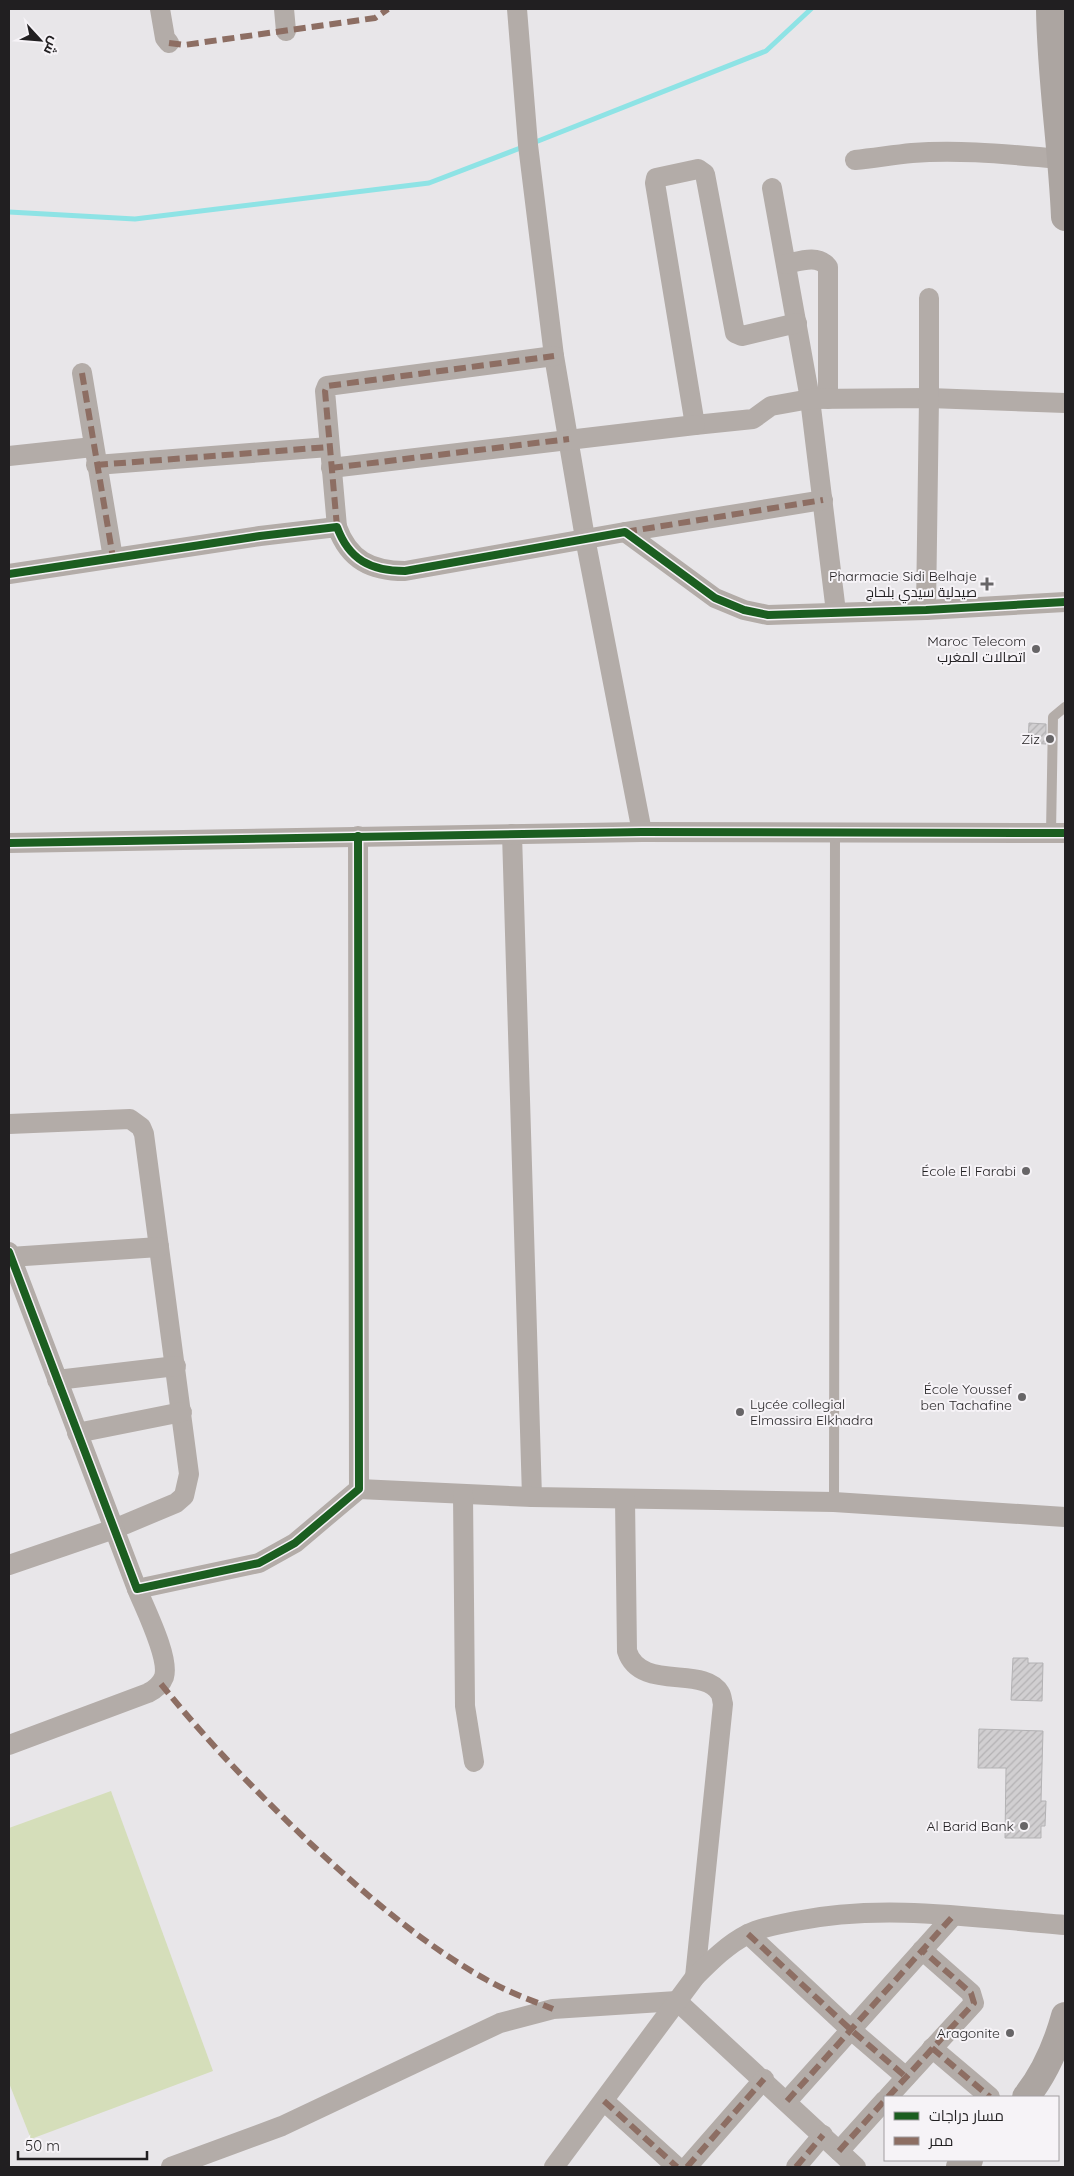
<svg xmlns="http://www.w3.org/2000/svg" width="1074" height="2176" font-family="Quicksand,Cairo,sans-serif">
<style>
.park{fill:#d5deba}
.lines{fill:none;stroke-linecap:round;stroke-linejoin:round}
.stream{stroke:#8ee3e5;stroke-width:5}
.building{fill:url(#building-hatch);stroke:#b3b2b4}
.service{stroke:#b3aca8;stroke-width:10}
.minor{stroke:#b3aca8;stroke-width:20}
.primary{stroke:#aca5a1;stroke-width:28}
.quiet{stroke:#8d6e63;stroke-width:6;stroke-dasharray:12 6;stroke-linecap:butt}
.cycleway-casing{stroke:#f6f3f7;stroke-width:11}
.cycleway{stroke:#1b5e20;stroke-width:8}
.poi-dot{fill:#676567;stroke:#f6f3f7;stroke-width:2}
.labels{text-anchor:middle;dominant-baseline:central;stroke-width:4;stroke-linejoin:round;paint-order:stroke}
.poi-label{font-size:14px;fill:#211f21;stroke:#f6f3f7;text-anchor:end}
</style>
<defs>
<pattern id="building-hatch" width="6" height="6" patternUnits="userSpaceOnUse" patternTransform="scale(1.25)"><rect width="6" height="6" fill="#d1cfd1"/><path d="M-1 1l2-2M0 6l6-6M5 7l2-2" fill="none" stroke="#b3b1b3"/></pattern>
</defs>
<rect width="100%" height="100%" fill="#e8e6e9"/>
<path class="park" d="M111 1791 213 2071 31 2139 9 2083V1828Z"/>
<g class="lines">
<g class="stream">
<path d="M533 143 766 51 811 9"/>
<path d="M9 212 135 219 429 183 523 147"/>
</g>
</g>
<g class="building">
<path d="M1029 723 1046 724V744L1028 743Z"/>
<path d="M1013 1658H1028V1663H1043L1042 1701 1011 1700Z"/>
<path d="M979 1729 1043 1731 1041 1801H1046L1045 1826H1041V1838H1005L1006 1768H978Z"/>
</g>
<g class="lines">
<g class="service">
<path d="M1051 833 1053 717 1065 707"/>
<path d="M834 1502 835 831"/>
</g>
<g class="minor">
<path d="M160 9 165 38 169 43"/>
<path d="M284 9 286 31"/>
<path d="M517 9 528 145 554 356 585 538 642 832"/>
<path d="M855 160C874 158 893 155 912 153 962 149 1013 155 1062 159"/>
<path d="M772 188 810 399 836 612"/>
<path d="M786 264C800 261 818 254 828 267V399"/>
<path d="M797 323 742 336 735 333 705 174 698 169 656 178 655 183 695 425 753 419 771 406 810 399 929 398 1065 403"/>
<path d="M82 373 113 558"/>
<path d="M9 456 93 447"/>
<path d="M96 465 329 447"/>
<path d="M331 468 695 425"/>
<path d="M337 527 325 391 327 386 554 356"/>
<path d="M625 532 823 500"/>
<path d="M9 574 260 536 337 527C349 560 371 571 405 571L625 532 715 598 744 610 768 615 926 610 1065 602"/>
<path d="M926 610 929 398V298"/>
<path d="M512 834 532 1497"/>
<path d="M9 843 642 832 1065 833"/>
<path d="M9 1124 130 1119 141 1127 144 1134 189 1474 184 1496 176 1503 114 1529 9 1565"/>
<path d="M9 1252 137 1589 259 1563 295 1543 359 1489 358 836"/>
<path d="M10 1257 159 1247"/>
<path d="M57 1380 176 1366"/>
<path d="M77 1433 182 1412"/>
<path d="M359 1489 532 1497 834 1502 1065 1517"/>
<path d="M463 1494 465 1706 474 1762"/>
<path d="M625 1499 627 1651C640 1692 704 1665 720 1693 722 1696 722 1701 723 1704L695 1977"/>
<path d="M9 1745 148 1693C156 1689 161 1685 164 1677 170 1658 145 1609 137 1589"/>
<path d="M748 1934 850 2029 906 2077"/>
<path d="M932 2048 990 2097"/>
<path d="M888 2097 974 2003 971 1993 922 1950"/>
<path d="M604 2101 677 2167"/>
<path d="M787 2101 953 1916"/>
<path d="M839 2151 885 2100"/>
<path d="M171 2167 282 2126 500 2023 553 2009 677 2001 856 2167"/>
<path d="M554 2167 695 1977C711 1961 728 1944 748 1934 762 1927 781 1924 796 1921 884 1903 976 1918 1065 1925"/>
<path d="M687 2167 764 2079"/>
<path d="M796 2167 823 2135"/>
</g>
<g class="primary">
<path d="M1050 9C1051 79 1062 147 1065 217"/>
<path d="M1026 2097C1045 2073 1057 2045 1065 2016"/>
<path d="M960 2167 969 2160"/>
</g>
<g class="quiet">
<path d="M169 43 184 45 375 18 388 9"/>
<path d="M82 373 113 558"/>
<path d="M96 465 329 447"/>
<path d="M331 468 569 439"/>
<path d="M337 527 325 391 327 386 554 356"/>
<path d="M625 532 823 500"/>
<path d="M161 1684C207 1741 258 1794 311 1844 366 1895 422 1944 487 1980 508 1992 531 2000 553 2009"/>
<path d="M748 1934 850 2029 906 2077"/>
<path d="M932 2048 990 2097"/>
<path d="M888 2097 974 2003 971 1993 922 1950"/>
<path d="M604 2101 677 2167"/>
<path d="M787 2101 953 1916"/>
<path d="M839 2151 885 2100"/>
<path d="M687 2167 764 2079"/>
<path d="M796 2167 823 2135"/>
</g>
<defs>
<g id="cycleway">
<path d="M9 574 260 536 337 527C349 560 371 571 405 571L625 532 715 598 744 610 768 615 926 610 1065 602"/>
<path d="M9 843 642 832 1065 833"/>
<path d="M9 1252 137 1589 259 1563 295 1543 359 1489 358 836"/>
</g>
</defs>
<use href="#cycleway" class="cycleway-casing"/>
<use href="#cycleway" class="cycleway"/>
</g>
<g class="poi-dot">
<path d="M984.5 576.5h5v5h5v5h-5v5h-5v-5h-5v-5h5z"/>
<circle cx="1036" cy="649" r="5"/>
<circle cx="1050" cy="739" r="5"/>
<circle cx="1026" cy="1171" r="5"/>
<circle cx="1022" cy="1397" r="5"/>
<circle cx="740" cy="1412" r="5"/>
<circle cx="1024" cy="1826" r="5"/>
<circle cx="1010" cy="2033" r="5"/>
</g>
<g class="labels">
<g class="poi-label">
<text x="977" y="576">Pharmacie Sidi Belhaje<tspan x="977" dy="16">صيدلية سيدي بلحاج</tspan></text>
<text x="1026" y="641">Maroc Telecom<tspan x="1026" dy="16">اتصالات المغرب</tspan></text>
<text x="1040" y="739">Ziz</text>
<text x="1016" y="1171">École El Farabi</text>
<text x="1012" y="1389">École Youssef<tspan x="1012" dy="16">ben Tachafine</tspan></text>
<text x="750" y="1404" text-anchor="start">Lycée collegial<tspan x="750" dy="16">Elmassira Elkhadra</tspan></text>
<text x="1014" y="1826">Al Barid Bank</text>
<text x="1000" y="2033">Aragonite</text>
</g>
</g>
<rect width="1074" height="2176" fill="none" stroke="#211f21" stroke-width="20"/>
<rect x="884" y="2096" width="175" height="65" fill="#f6f3f7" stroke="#a19ea1"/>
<rect x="894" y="2112" width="25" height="8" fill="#1b5e20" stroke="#a19ea1"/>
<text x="929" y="2121" font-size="15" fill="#211f21">مسار دراجات</text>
<rect x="894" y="2137" width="25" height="8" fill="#8d6e63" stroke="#a19ea1"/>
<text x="929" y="2146" font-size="15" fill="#211f21">ممر</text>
<g transform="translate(40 40) rotate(116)" stroke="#f6f3f7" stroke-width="4" paint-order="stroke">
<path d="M0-4L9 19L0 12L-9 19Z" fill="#211f21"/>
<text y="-8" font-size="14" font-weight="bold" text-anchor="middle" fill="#211f21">ش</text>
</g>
<path d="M18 2151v8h129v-8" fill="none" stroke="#211f21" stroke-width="2.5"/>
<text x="25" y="2151" font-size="15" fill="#211f21" stroke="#f6f3f7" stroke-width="4" paint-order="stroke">50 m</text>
</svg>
